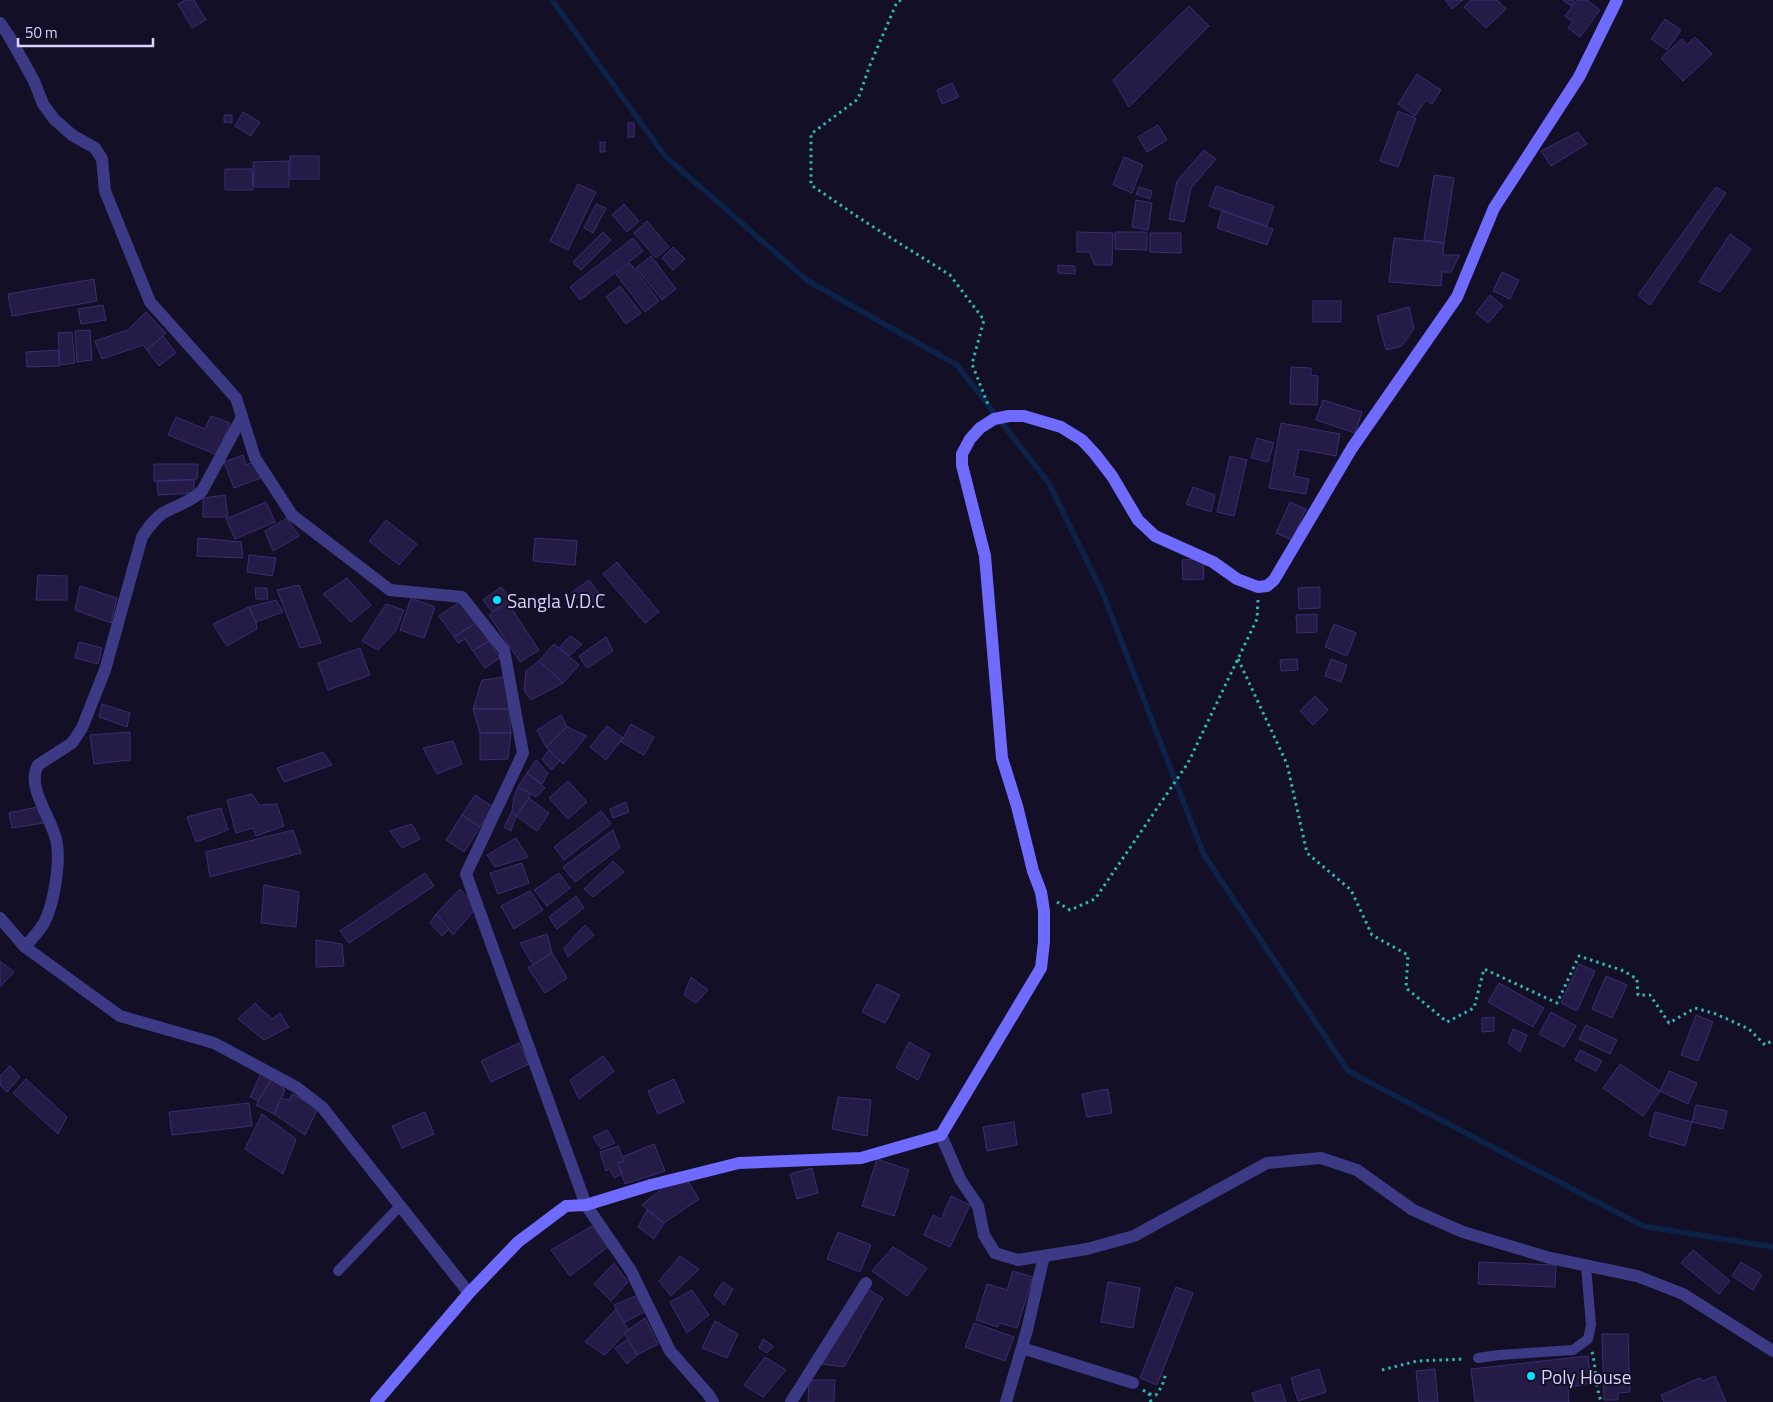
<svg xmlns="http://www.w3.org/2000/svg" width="1773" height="1402" font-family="'Titillium Web',sans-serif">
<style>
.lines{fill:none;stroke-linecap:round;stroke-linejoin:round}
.stream{stroke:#0c2248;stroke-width:5.5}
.building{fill:#241b47;stroke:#3b2d73}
.path{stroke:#2fb8b0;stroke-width:3;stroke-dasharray:2.5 4;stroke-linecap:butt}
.lane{stroke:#3d3a85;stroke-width:10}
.street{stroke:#3d3a85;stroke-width:12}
.secondary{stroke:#6f6bff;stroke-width:12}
.poi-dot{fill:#00e5ff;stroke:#130f26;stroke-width:2}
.labels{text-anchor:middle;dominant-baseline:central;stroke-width:4;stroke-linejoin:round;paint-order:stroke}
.poi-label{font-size:19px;fill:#d9d4ff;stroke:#130f26;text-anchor:start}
</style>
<rect width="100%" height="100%" fill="#130f26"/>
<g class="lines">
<path class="stream" d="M552 0 665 156 808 281 957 365 1048 482 1102 591 1204 855 1348 1071 1643 1226 1773 1247"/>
</g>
<g class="building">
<path d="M185 0H194L206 20 192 28 178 4Z"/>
<path d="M1445 0H1463L1452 9Z"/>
<path d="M1471 0H1497L1506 9 1486 28 1464 7Z"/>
<path d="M1563 0H1574L1571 6Z"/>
<path d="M1577 0H1587L1600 10 1580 37 1568 28 1573 22 1565 16Z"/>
<path d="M1189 6 1209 26 1129 107 1113 80Z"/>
<path d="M1665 19 1681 30 1667 50 1651 39Z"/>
<path d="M1695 37 1712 54 1683 81 1661 58 1682 39 1687 45Z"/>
<path d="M1417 74 1441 90 1432 104 1426 100 1415 116 1398 104Z"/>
<path d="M952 83 959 97 942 104 937 90Z"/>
<path d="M1398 111 1416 118 1398 167 1380 161Z"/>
<path d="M243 112 260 122 251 136 235 126Z"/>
<path d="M224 115H232V123L224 122Z"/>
<rect x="628" y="123" width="6" height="14"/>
<path d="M1158 125 1167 140 1147 152 1138 137Z"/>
<path d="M1578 132 1587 144 1551 166 1541 151Z"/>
<rect x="600" y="142" width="5" height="10"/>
<path d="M1204 150 1216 159 1191 188 1184 222 1169 219 1177 181Z"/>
<rect x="290" y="156" width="29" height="23"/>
<path d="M1124 157 1143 165 1132 193 1113 185Z"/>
<path d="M289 161V187H254L253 162Z"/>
<path d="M225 169H252L253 190H225Z"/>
<path d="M1434 175 1454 178 1444 243 1424 240Z"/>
<path d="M578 184 596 192 568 250 550 241Z"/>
<path d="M1216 186 1274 206 1267 226 1209 206Z"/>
<path d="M1139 187 1152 191 1150 199 1136 194Z"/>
<path d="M1716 187 1726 193 1650 305 1638 295Z"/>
<path d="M1136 200 1152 203 1148 230 1132 227Z"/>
<path d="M596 204 606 208 593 233 584 228Z"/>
<path d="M624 204 639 221 627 232 612 215Z"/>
<path d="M1222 211 1273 229 1267 245 1217 228Z"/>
<path d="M647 221 669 247 656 258 634 233Z"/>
<path d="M603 232 611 240 581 270 573 262Z"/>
<path d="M1077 232 1113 233 1112 265H1095L1089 252H1077Z"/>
<path d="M1115 232H1147V250L1115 249Z"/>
<path d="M1150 233H1181V253L1150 252Z"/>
<path d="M1730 234 1751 249 1720 292 1699 282Z"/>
<path d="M633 238 643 251 580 300 570 287Z"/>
<path d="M1394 238 1444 243 1443 255H1460L1451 272H1442L1441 286 1389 282Z"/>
<path d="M673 247 685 259 673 270 662 258Z"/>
<path d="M651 256 676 289 662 300 636 268Z"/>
<path d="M630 263 659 301 645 312 616 274Z"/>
<path d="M1058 265 1075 266V274L1058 273Z"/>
<path d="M1502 272 1519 280 1510 299 1493 291Z"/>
<path d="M94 279 97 301 12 316 8 294Z"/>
<path d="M620 286 641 313 626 324 606 297Z"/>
<path d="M1490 295 1503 306 1488 323 1476 313Z"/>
<rect x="1313" y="301" width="28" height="21"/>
<path d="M103 305 106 320 81 324 78 309Z"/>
<path d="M1409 307 1414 328 1402 346 1386 350 1377 316Z"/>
<path d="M146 312 166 333 147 350 143 345 102 359 95 341 128 330Z"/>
<path d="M90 330 92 360 77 362 75 331Z"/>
<path d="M72 332 75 363 60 365 58 333Z"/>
<path d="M163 336 176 353 159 366 147 350Z"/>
<path d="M59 350V366L27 367 26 352Z"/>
<path d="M1291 367 1311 368V375L1318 376 1317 405 1290 404Z"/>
<path d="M1323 400 1362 412 1355 433 1316 420Z"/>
<path d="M211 416 230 423 217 455 168 435 176 417 205 429Z"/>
<path d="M1281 423 1340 434 1336 456 1299 449 1294 476 1309 479 1306 494 1269 488Z"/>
<path d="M1257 438 1274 443 1268 462 1251 458Z"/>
<path d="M243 455 246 465 255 461 261 478 234 488 224 462Z"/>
<path d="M1230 456 1247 460 1234 516 1217 512Z"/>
<path d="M154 464H198L197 479 154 481Z"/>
<path d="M194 480V493L158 495 157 481Z"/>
<path d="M1193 487 1215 495 1211 512 1186 504Z"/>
<path d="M225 495 228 517H203V498Z"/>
<path d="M266 502 275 522 235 539 226 519Z"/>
<path d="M1290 502 1306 509 1292 540 1276 533Z"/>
<path d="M287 518 299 536 273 551 265 531Z"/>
<path d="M386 520 417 544 399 565 369 541Z"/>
<path d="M198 538 241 542 243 558 197 556Z"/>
<path d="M535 538 577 541 575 565 533 561Z"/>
<path d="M249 555 276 558 272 576 247 572Z"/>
<path d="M1203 559 1204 579 1183 580 1182 560Z"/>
<path d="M617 562 659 612 645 623 603 574Z"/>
<path d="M38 575 67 576V600H36Z"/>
<path d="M347 578 371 605 351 622 323 594Z"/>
<path d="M589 580 603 599 593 606 583 594 577 598 572 592Z"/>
<path d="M299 585 321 643 300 648 277 590Z"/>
<path d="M80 586 117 598 111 623 75 610Z"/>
<path d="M501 587 510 599 492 612 483 600Z"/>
<path d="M1320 587V608L1299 609 1298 588Z"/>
<path d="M255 588H267L268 599H256Z"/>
<path d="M411 598 435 607 424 638 400 630Z"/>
<path d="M276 600 283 612 256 622 249 607Z"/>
<path d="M461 601 476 623 454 637 439 616Z"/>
<path d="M508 603 539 650 520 662 489 615Z"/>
<path d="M386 604 404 610 395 632 378 650 362 641Z"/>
<path d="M249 607 256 622 257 629 227 646 213 624Z"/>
<path d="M1317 614V632L1297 633 1296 615Z"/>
<path d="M476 623 489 641 473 651 465 639 458 643 454 637Z"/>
<path d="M1334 624 1356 633 1347 656 1325 647Z"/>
<path d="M570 636 582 644 569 656 559 648Z"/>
<path d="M606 637 613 651 587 668 579 656Z"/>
<path d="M489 641 500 658 485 668 473 651Z"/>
<path d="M79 642 102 648 98 664 75 658Z"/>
<path d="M554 644 579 665 563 683 539 661Z"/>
<path d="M360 648 370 675 328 690 318 663Z"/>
<path d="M1297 659 1298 670 1281 671 1280 660Z"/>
<path d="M1331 659 1347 665 1341 682 1325 676Z"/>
<path d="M539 661 563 683 531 700 524 690 526 671Z"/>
<path d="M505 677 509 709H473L482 680Z"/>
<path d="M1315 696 1328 710 1313 725 1300 711Z"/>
<path d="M102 704 130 713 127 727 99 717Z"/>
<path d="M473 709H509L511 733H480Z"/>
<path d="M561 715 567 727 546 747 537 730Z"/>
<path d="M631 724 654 737 644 755 621 742Z"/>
<path d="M607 726 623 738 606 760 590 747Z"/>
<path d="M567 727 587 736 563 764 546 747Z"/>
<path d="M130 732V760L94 764 90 735Z"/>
<path d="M480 733H511L508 759 480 760Z"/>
<path d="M453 741 462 764 437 774 423 748Z"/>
<path d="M549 750 560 761 551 770 542 759Z"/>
<path d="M323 752 332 765 284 782 277 768Z"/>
<path d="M536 760 548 773 542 784 527 773Z"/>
<path d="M527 773 545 788 536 797 518 787Z"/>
<path d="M568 781 587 802 568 819 549 798Z"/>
<path d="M518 787 530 793 529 798 516 816 512 811 514 797Z"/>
<path d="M252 794 259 805 277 804 284 826 256 836 253 828 236 833 227 800Z"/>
<path d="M475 795 493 807 480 827 462 815Z"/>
<path d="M529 798 549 813 537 831 516 816Z"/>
<path d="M626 802 629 812 613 818 610 809Z"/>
<path d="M42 806 44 823 12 828 9 813Z"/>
<path d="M221 808 228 830 196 842 187 817Z"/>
<path d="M512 811 516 816 511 831 504 827Z"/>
<path d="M601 811 611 824 564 860 554 847Z"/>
<path d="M462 815 480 827 464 852 446 840Z"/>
<path d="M412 824 420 839 402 848 390 831Z"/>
<path d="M293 830 301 853 210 877 206 852Z"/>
<path d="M613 830 620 848 575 882 563 867Z"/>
<path d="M516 838 528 857 495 867 487 855Z"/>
<path d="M613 861 624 872 593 897 584 889Z"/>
<path d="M522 863 529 883 498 894 490 873Z"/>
<path d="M425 873 434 886 349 943 340 931Z"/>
<path d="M559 873 570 888 547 906 534 890Z"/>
<path d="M264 885 299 892 296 927 261 923Z"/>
<path d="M460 889 477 907 453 935 436 914Z"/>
<path d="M530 891 543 910 514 929 501 906Z"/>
<path d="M576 896 584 908 557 929 549 917Z"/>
<path d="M436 914 449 929 442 936 430 923Z"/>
<path d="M585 925 594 935 568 957 564 948Z"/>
<path d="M547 934 552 953 533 965 520 943Z"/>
<path d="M316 940 342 944 344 966 316 967Z"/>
<path d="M552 953 567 978 545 993 528 968Z"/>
<path d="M0 961 14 972 0 987Z"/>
<path d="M1579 964 1595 971 1577 1011 1561 1003Z"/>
<path d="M1606 976 1627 985 1612 1018 1592 1009Z"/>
<path d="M691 977 708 990 696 1003 684 995Z"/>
<path d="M1499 983 1544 1008 1533 1027 1488 1002Z"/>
<path d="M877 984 900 995 885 1023 862 1012Z"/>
<path d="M255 1003 272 1019 280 1013 289 1027 264 1040 238 1019Z"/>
<path d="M1551 1012 1576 1026 1564 1047 1539 1034Z"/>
<path d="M1696 1015 1713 1022 1698 1061 1681 1055Z"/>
<path d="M1494 1017V1031L1482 1032V1018Z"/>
<path d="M1586 1025 1617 1040 1610 1054 1579 1039Z"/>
<path d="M1513 1029 1527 1035 1520 1052 1508 1043Z"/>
<path d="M909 1042 930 1054 918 1080 896 1068Z"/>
<path d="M519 1043 529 1064 491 1082 481 1061Z"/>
<path d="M1580 1050 1602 1061 1596 1071 1575 1060Z"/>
<path d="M603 1056 614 1071 579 1099 570 1080Z"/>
<path d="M1620 1064 1660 1091 1643 1116 1603 1088Z"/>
<path d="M10 1066 20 1077 7 1092 0 1085V1076Z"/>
<path d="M262 1071 272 1078 259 1101 250 1097Z"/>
<path d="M1669 1071 1697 1083 1688 1104 1660 1091Z"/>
<path d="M272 1078 285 1090 274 1114 256 1105Z"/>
<path d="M26 1079 67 1117 58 1134 13 1093Z"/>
<path d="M674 1079 684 1102 658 1114 648 1091Z"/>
<path d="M1108 1089 1112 1113 1087 1117 1082 1094Z"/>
<path d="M292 1094 318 1108 305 1135 274 1114 281 1098 289 1100Z"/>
<path d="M838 1097 871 1100 867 1136 832 1129Z"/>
<path d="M249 1103 252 1126 172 1135 169 1112Z"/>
<path d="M1696 1105 1727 1111 1723 1129 1692 1122Z"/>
<path d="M425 1112 434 1134 402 1148 392 1126Z"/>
<path d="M1655 1112 1692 1122 1685 1146 1649 1136Z"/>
<path d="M262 1114 296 1139 283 1174 245 1149Z"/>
<path d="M1014 1122 1017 1145 987 1151 983 1127Z"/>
<path d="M607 1130 615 1143 601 1149 593 1137Z"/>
<path d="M654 1144 665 1171 625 1184 618 1163 624 1161 622 1157Z"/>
<path d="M618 1146 624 1161 618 1163 622 1174 614 1178 610 1169 606 1171 600 1152Z"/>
<path d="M877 1159 909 1170 894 1216 862 1206Z"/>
<path d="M812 1168 818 1193 797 1199 790 1174Z"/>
<path d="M686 1178 699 1199 664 1223 642 1205 664 1187Z"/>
<path d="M951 1196 970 1205 950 1247 924 1235 933 1215 941 1219Z"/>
<path d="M647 1210 664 1223 654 1239 638 1227Z"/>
<path d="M592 1226 608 1247 570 1276 551 1250Z"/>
<path d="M838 1232 871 1245 860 1272 827 1259Z"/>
<path d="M893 1247 927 1268 907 1296 872 1271Z"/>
<path d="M1693 1250 1730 1281 1719 1294 1681 1263Z"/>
<path d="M680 1256 699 1269 671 1296 659 1281Z"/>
<path d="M1479 1262 1556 1265 1555 1287 1478 1284Z"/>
<path d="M1741 1262 1762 1275 1753 1290 1732 1276Z"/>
<path d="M614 1263 628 1282 611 1301 594 1284Z"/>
<path d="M1013 1271 1033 1277 1017 1328 999 1323 998 1327 976 1320 987 1284 1007 1290Z"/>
<path d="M723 1282 733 1289 724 1305 714 1295Z"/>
<path d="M1108 1282 1140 1288 1133 1328 1101 1322Z"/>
<path d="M1176 1287 1193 1293 1157 1385 1140 1378Z"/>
<path d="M867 1289 883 1298 844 1367 822 1364Z"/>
<path d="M692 1290 709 1315 687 1333 670 1302Z"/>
<path d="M641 1294 646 1311 623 1323 614 1305Z"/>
<path d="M616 1309 628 1330 605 1355 585 1342Z"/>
<path d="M645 1318 658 1344 637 1355 624 1333Z"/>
<path d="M715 1321 738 1334 727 1358 702 1348Z"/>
<path d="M974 1323 1014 1337 1005 1361 965 1347Z"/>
<path d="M1602 1334H1628L1630 1392 1618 1393V1400H1604Z"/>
<path d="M628 1339 637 1355 627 1364 615 1348Z"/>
<path d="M763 1339 773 1346 767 1353 759 1348Z"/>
<path d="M1588 1356 1591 1383 1568 1388 1569 1402H1475L1471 1369Z"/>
<path d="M765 1357 786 1370 763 1397 744 1385Z"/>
<path d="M1319 1369 1326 1392 1298 1401 1291 1378Z"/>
<path d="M1435 1369 1438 1402H1419L1416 1371Z"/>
<path d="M1715 1376 1726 1402H1664L1661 1395 1700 1378 1702 1381Z"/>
<path d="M809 1380H835L834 1402H808Z"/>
<path d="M1280 1384 1286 1402H1255L1252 1393Z"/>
</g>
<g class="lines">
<g class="path">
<path d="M901 0 897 2 870 65 858 99 811 134V185L864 221 950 275 984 320 972 364 989 407"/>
<path d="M1238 659 1287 764 1307 853 1351 890 1372 935 1408 955 1406 988 1447 1022 1474 1008 1484 969 1557 1003 1579 956 1624 971 1637 979 1638 995H1650L1669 1023 1695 1008 1716 1014 1749 1029 1765 1045 1773 1040"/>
<path d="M1057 902 1070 910 1095 899 1188 763 1257 619 1258 600"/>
<path d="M1592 1352C1596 1365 1596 1394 1602 1402"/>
<path d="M1382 1370 1417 1361 1465 1359"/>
<path d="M1143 1390 1149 1394 1151 1402"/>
<path d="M1149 1394 1156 1395 1162 1386 1166 1373"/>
</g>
<g class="lane">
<path d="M338 1271 400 1206"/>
<path d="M1478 1358 1499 1355 1573 1350 1588 1339 1591 1325 1586 1266"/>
</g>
<g class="street">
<path d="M0 23 9 36 34 81 43 104 54 119 72 135 95 148 102 159 105 191 150 302 236 398 255 458 292 515 390 590 462 597 504 650 523 753 466 874 586 1205 631 1271 670 1351 708 1394 713 1402"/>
<path d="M0 918 25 947 120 1016 214 1043 296 1087 322 1107 469 1293"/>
<path d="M25 947C31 939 39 932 44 923 54 904 60 865 57 844 54 820 25 788 38 765L72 743 82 728 105 670 142 537C148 528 154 519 163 513 177 505 191 502 202 491L242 417"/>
<path d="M941 1135 960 1179 978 1206 984 1235 995 1253 1018 1260 1087 1249 1134 1236 1267 1163 1321 1158 1357 1170 1413 1210 1463 1232 1550 1258 1637 1276 1683 1294 1773 1351"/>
<path d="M1022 1348 1133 1383"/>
<path d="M791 1402 866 1283"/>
<path d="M1006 1402 1027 1330 1044 1256"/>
</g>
<path class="secondary" d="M376 1402 469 1293 518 1242 566 1206 586 1205 651 1185 739 1163 861 1158 941 1135 1041 968 1044 942V911L1041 892 1033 871 1017 806 1002 758 985 556 962 465V454L970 439 980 428 994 419 1009 416H1024L1061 427 1082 440 1095 454 1112 476 1138 520 1155 536 1213 562 1237 579 1258 587 1267 586 1274 580 1352 448 1457 297 1494 208 1579 77 1617 0"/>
</g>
<g class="poi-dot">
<circle cx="497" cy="600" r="5"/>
<circle cx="1531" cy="1376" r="5"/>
</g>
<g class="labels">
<g class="poi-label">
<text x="507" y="600">Sangla V.D.C</text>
<text x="1541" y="1376">Poly House</text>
</g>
</g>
<path d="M18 38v8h135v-8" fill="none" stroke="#d9d4ff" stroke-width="2.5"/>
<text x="25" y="38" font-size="15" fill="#d9d4ff" stroke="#130f26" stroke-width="4" paint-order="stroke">50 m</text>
</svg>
